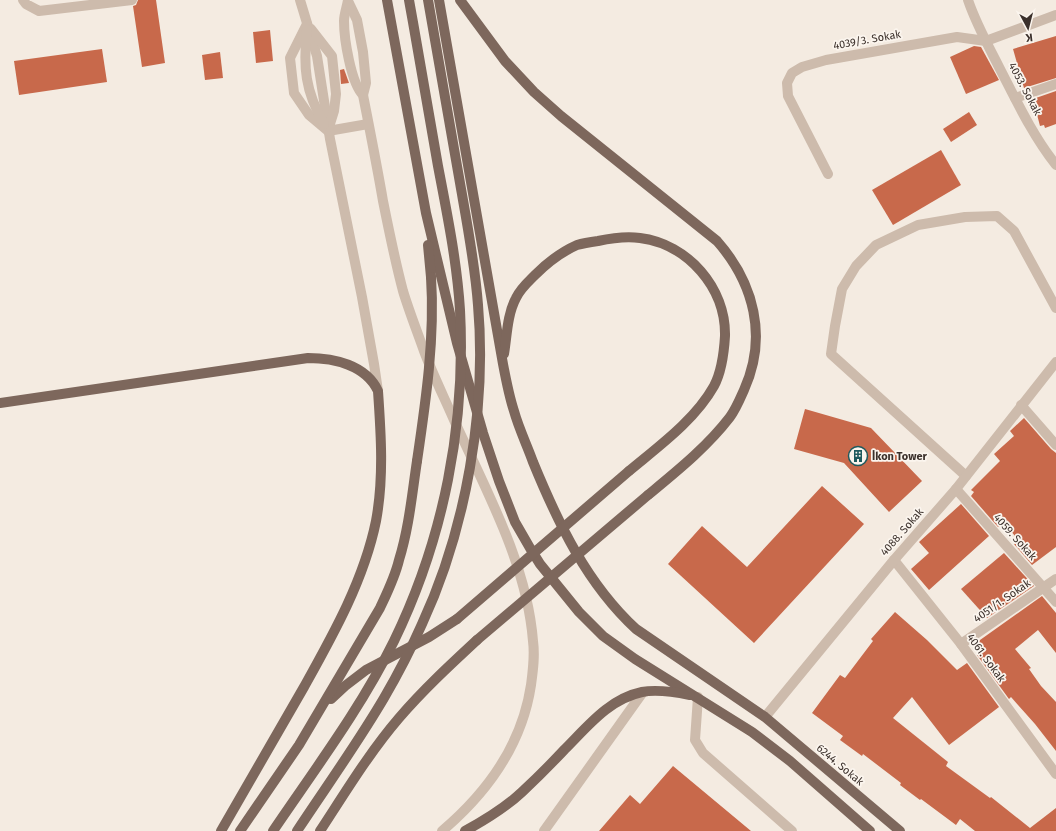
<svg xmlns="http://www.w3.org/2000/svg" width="1056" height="831" font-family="'Fira Sans',sans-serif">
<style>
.building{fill:#c8694b}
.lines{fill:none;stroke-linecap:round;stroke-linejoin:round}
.minor{stroke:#cdbbac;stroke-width:10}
.major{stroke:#7d675c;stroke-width:10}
.major-bridge{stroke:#7d675c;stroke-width:10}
.labels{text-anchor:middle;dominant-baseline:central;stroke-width:3.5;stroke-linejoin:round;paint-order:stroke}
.street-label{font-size:11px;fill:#3b302b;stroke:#fbf5ee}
.poi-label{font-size:11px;font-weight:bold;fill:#3b302b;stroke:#fbf5ee;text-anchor:start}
</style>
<rect width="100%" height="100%" fill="#f4ebe1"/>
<g class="building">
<path d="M138 0H156L165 63 142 67 133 6 136 5Z"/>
<path d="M270 30 273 61 256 63 253 32Z"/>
<path d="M1056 36V78L1024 88 1013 49Z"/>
<path d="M974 46 981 47 999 80 966 94 950 57Z"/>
<path d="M102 49 107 82 19 95 14 61Z"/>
<path d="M220 52 223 78 205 80 202 55Z"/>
<path d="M344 69 349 83 341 84 340 70Z"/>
<path d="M1056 91V124L1045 128 1044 125 1040 126 1033 99Z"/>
<path d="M969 112 977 125 951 142 943 129Z"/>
<path d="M941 150 961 185 893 225 872 190Z"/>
<path d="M805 409 871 428 922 481 889 512 844 463 794 449Z"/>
<path d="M1024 418 1051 449 1056 453V547L1032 565 1014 544 1018 540 1004 522 998 527 971 496 974 492 971 490 1000 461 994 454 1014 436 1010 431Z"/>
<path d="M822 486 864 524 754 643 668 564 702 526 747 567Z"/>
<path d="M961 504 989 536 929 590 911 569 929 553 919 542Z"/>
<path d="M1004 553 1034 586 987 618 961 589Z"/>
<path d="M1042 596 1056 613V653L1038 630 1015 649 1031 668 1029 669 1041 686 1056 702V751L1035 724 1011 697 1009 699 977 655 980 652 973 645Z"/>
<path d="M895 612 927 640 957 670 967 663 999 707 949 745 912 697 893 718 948 762 946 766 990 798 991 797 1030 828 1056 808V831H975L960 819 956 825 921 799 920 800 900 785 901 783 863 754 862 756 840 740 843 736 812 713 840 675 845 678 873 641 871 639Z"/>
<path d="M673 766 751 831H599L630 795 640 804Z"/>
</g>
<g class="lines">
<g class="minor">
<path d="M23 0 26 4 39 11 132 0"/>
<path d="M300 0 317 56 330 139 362 297 374 364 378 391"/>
<path d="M348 0C347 7 344 14 344 21 344 39 351 83 363 95 370 131 377 166 383 201 389 231 395 261 403 291 409 311 417 331 424 351 433 375 444 397 454 420 486 490 527 564 533 641 535 656 533 670 531 685 522 745 488 792 442 831"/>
<path d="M968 0C976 24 989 47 1000 69 1017 102 1033 136 1056 165"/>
<path d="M348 1 357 20 363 52 366 83 363 95"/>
<path d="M307 24 290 58 294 93 309 115 328 131 368 124"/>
<path d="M311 29 332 56 336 94 334 111 329 127"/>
<path d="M307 30C303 67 305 91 324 124"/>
<path d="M1015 98 1056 84"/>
<path d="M828 174 788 96 787 83 792 73 802 67 826 60 957 37 986 41 1056 15"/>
<path d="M1021 405 1056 445"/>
<path d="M966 476 831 354 835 326 842 289 856 266 876 245 918 225 965 217 997 216 1014 231 1056 308"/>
<path d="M956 489 1056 602"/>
<path d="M894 560 961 644 1056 774"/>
<path d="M961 644 1056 579"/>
<path d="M698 697 695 740 703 753 792 831"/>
<path d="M765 717 894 560 956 489 1056 362"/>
<path d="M544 831 643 692"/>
</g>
<g class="major">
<path d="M387 0 426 213 457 343 483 433 499 481 515 522 530 548 540 564 579 612 603 636 635 659 752 732 790 761 870 831"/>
<path d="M439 0 503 364C506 380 509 396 514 411 519 429 527 445 533 462 558 523 587 584 636 629L765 717 900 831"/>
<path d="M460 0 505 61 534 92 561 116 717 241C754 283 768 337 744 390 740 399 736 409 730 417 707 447 677 471 648 495"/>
<path d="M428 245 431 277"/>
<path d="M504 354C507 336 507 315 516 298 520 289 528 282 535 275 547 263 561 252 577 245 584 243 591 242 598 241 612 238 625 236 640 238 688 244 726 288 725 336 724 353 722 371 714 386 695 420 659 446 629 471"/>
<path d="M0 403 308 358C334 358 366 365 378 391 381 434 384 478 376 521 364 580 333 635 304 687 276 735 249 783 221 831"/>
<path d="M331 699 345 686 366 670 429 637 457 619"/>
<path d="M240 831 299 745 380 608C387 593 395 577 399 560 409 528 412 494 417 461"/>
<path d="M320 831C345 793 369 753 399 718 423 690 450 665 477 640"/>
<path d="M465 831C485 820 505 808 522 792 537 778 551 764 565 749 588 726 609 699 642 692 657 689 675 692 690 695"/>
</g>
<g class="major-bridge">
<path d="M417 461C426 400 435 338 431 277"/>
<path d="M457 619 629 471"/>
<path d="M477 640 648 495"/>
<path d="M273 831C315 769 361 708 394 641 444 538 466 424 460 310 457 262 447 213 438 166 428 110 419 55 409 0"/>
<path d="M297 831C326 787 357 744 384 698 398 674 411 649 422 624 466 529 487 409 478 305 475 264 467 223 460 183 449 122 439 61 428 0"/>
</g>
</g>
<defs>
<symbol id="building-ring" viewBox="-11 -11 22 22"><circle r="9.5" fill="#fbf5ee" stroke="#1f5a5e" stroke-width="1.5"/><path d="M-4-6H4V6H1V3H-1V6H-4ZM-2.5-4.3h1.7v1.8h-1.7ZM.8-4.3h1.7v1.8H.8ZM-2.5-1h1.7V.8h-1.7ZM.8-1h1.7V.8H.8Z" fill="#1f5a5e"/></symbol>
</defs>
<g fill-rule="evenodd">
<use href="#building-ring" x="847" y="445" width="22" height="22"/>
</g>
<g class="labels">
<g class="street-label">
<text transform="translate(867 40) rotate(-10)">4039/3. Sokak</text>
<text transform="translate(1025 89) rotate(62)">4053. Sokak</text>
<text transform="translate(902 532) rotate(-49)">4088. Sokak</text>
<text transform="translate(1015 537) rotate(48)">4059. Sokak</text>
<text transform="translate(1002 601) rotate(-35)">4051/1. Sokak</text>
<text transform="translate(986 658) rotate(54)">4061. Sokak</text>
<text transform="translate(840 765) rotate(40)">6244. Sokak</text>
</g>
<g class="poi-label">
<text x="872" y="456">İkon Tower</text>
</g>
</g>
<g transform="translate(1028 28) rotate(173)" stroke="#fbf5ee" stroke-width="3" paint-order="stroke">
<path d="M0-3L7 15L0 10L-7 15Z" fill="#3b302b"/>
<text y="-6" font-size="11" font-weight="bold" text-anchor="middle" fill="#3b302b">K</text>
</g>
</svg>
